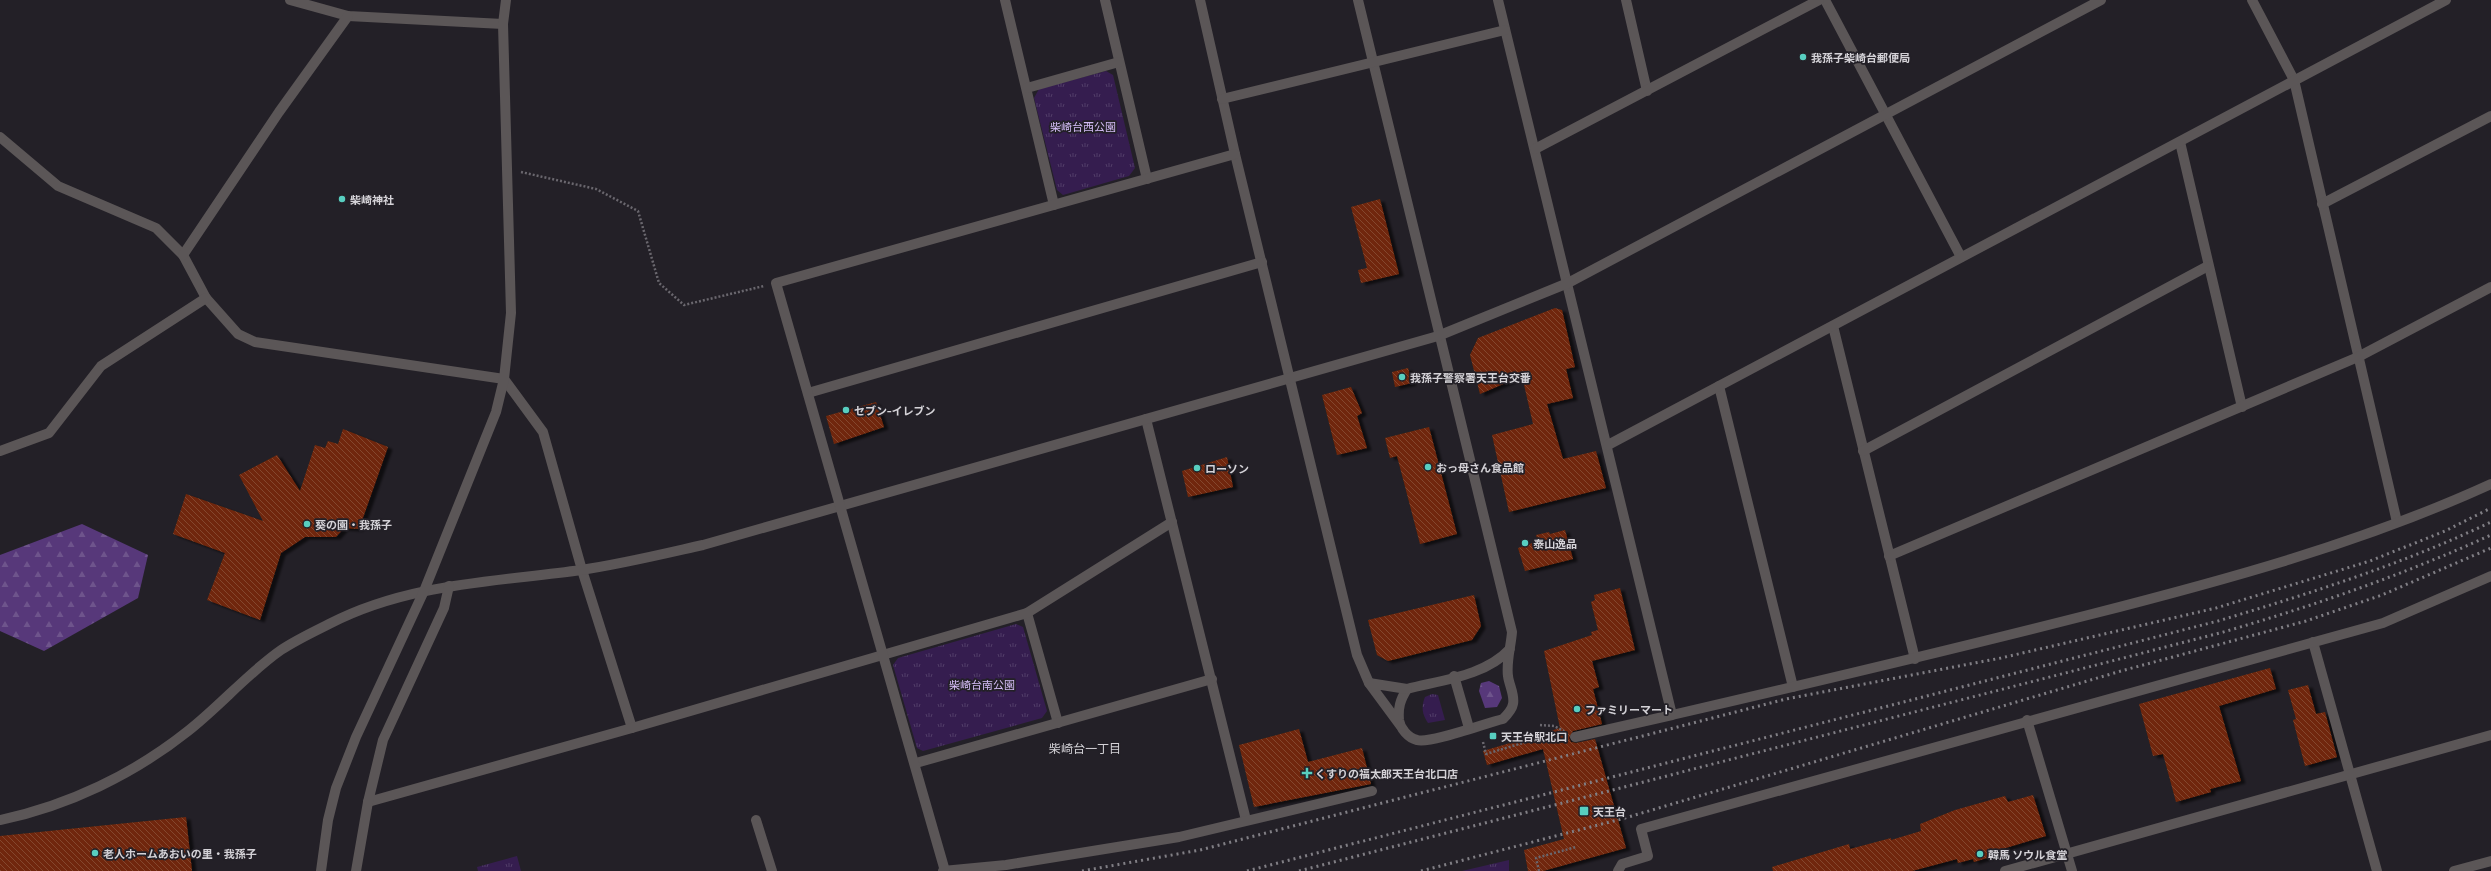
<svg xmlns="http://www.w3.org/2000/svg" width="2491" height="871" font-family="Barlow,'Noto Sans JP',sans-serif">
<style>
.grass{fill:url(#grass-tufts)}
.forest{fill:url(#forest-firs)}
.building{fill:url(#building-back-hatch);filter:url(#shadow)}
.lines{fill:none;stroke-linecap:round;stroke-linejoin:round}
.path{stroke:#6a676e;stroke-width:2.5;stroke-dasharray:2 2;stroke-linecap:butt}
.minor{stroke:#5b5657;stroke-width:10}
.rail{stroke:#817f85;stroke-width:3;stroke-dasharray:2 4;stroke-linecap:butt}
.poi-dot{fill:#58cec0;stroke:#232027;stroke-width:1.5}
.labels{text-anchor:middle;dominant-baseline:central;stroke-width:3.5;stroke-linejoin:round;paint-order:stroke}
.poi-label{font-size:11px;font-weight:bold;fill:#d4d2d7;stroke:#232027;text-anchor:start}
.park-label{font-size:11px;fill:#d3bbf5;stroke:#232027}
.neighbourhood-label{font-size:12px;fill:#d4d2d7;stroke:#232027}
</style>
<defs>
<pattern id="grass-tufts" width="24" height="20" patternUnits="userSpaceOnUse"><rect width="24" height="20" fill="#351d4f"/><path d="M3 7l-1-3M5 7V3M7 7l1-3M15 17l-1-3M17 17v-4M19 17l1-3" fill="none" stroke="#513d68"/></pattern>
<pattern id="forest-firs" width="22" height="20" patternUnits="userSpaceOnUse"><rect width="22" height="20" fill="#57387a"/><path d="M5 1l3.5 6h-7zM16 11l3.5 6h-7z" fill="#6e548c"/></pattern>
<pattern id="building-back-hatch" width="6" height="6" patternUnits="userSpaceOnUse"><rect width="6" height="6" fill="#70280a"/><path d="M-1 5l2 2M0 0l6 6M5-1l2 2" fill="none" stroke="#84462d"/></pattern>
<filter id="shadow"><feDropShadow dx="4.5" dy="2.5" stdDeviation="1" flood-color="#0009"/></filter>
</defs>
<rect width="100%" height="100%" fill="#232027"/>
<g class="grass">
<path d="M1106 71 1113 75 1135 168 1129 176 1063 195 1057 190 1034 98 1039 89Z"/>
<path d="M1016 624 1023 627 1047 711 1042 718 923 751 917 748 893 665 898 658Z"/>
<path d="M1432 694 1438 695 1445 720 1428 723C1422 714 1421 707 1425 697Z"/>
<path d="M517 856 521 871H478L477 867Z"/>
<path d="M1509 860V871H1462Z"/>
</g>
<g class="forest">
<path d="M82 524 148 555 138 598 44 651 0 631V555Z"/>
<path d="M1489 681 1499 686 1502 698 1497 707 1485 708 1479 691 1481 683Z"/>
</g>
<g class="building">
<path d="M1380 199 1399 274 1361 283 1358 270 1367 268 1351 207Z"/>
<path d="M1555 308 1562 310 1575 367 1566 369 1573 398 1547 404 1563 459 1596 451 1606 488 1509 512 1492 435 1533 424 1522 376 1480 394 1470 355 1478 338Z"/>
<path d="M1408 368 1412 383 1395 387 1392 372Z"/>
<path d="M1351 387 1362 413 1357 416 1367 448 1337 455 1322 395Z"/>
<path d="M876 402 884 427 834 444 826 416Z"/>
<path d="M1429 427 1457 534 1420 544 1397 456 1390 458 1385 438Z"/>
<path d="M343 429 388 447 359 529 344 528 336 537H305L281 553 260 620 207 600 225 553 173 534 186 494 263 521 239 475 277 455 300 491 315 445 325 448 328 441 338 444Z"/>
<path d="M1227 457 1233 487 1188 497 1182 471Z"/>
<path d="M1565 530 1573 559 1525 571 1518 548 1538 541 1536 535 1549 532 1550 534Z"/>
<path d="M1620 588 1635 650 1592 661 1599 687 1593 689 1602 724 1573 731 1569 738 1571 742 1576 743 1595 739 1626 848 1543 871H1528L1524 850 1564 839 1543 749 1487 765 1483 751 1560 728 1544 651 1592 635 1591 632 1598 630 1591 602 1595 600 1594 595Z"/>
<path d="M1474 595 1481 626 1472 640 1388 661 1377 655 1368 620Z"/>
<path d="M2270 668 2276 689 2219 706 2241 781 2210 789 2211 792 2176 802 2163 754 2153 756 2139 704Z"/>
<path d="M2308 685 2316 714 2325 712 2337 757 2305 766 2293 720 2296 719 2288 690Z"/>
<path d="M1299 729 1308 762 1362 748 1371 784 1254 807 1239 745Z"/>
<path d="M2033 795 2046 836 1989 853 1990 857 1974 862 1973 859 1958 863 1957 859 1912 871H1773L1772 867 1849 844 1850 849 1891 838V840L1921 831 1920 824 1955 810 2005 796 2008 802Z"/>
<path d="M186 817 192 871H0V836Z"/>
</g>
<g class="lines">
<g class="path">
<path d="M521 172 596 189 638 211 659 283 684 305 764 286"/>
<path d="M1540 725 1554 726 1564 731"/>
<path d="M1483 742 1486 754 1546 736"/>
<path d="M1539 871 1536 858 1576 847"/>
</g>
<g class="minor">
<path d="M290 0 348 16 503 24"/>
<path d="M1005 0 1054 205"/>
<path d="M1105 0 1147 179"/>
<path d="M1200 0 1235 154 1357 655 1369 683"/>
<path d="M1358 0 1512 632C1511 646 1506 662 1508 676 1509 685 1515 695 1513 704 1512 710 1507 715 1503 719 1486 723 1430 744 1417 740 1408 738 1400 728 1399 720 1398 708 1400 700 1407 689 1442 680 1485 676 1510 649"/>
<path d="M1498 0 1672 715 1575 737"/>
<path d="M1626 0 1647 91"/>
<path d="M1825 0 1961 257"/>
<path d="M2252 0 2294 80 2397 522"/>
<path d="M1027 88 1119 62"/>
<path d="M1222 99 1505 30"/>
<path d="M0 137 58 186 156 228 183 255 206 298 238 334 255 342 504 379 543 432 582 570 632 728"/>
<path d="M2180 142 2242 407"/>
<path d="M1535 149 1819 0"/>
<path d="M2322 204 2491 116"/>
<path d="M183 255 279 112 348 16"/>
<path d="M1833 326 1915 659"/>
<path d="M1719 386 1793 687"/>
<path d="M808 393 1262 262"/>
<path d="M1146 419 1246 820"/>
<path d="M1608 445 2446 0"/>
<path d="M0 451 49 433 101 366 206 298"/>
<path d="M1863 451 2208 266"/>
<path d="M1889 556 2358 357 2491 287"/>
<path d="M1027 613 1058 723"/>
<path d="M2313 642 2377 871"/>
<path d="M1454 676 1469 728"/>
<path d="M1672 715C1811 683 1950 650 2088 615 2225 580 2362 543 2491 484"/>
<path d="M2027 720 2072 871"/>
<path d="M1400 725 1369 683 1407 689"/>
<path d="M916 763 1212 679"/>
<path d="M368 802 632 728 1027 613 1172 522"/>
<path d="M0 820C68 806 134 774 188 731 220 706 248 673 281 650 296 640 313 632 329 624 408 583 495 582 581 570 622 564 663 554 703 545L1438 336 1568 283 2101 0"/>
<path d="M756 820 772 871"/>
<path d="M321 871 328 820 336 788 356 737 424 591 496 412 504 379 511 313 503 24 506 0"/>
<path d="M356 871 368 802 383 740 444 608 449 586"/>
<path d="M943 871 1006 865 1179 837 1372 791"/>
<path d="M945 871 776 283 1235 154"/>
<path d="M1618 871 1622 864 1648 856 1641 829 2383 623 2491 576"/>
<path d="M2005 871 2491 735"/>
<path d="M2454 871 2491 861"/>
</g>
<g class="rail">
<path d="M1082 871 1200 850 1786 699 2001 658 2216 608 2370 561 2445 531 2491 508"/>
<path d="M1247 871 2218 621C2311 593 2403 564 2491 522"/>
<path d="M1299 871 2220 633C2313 606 2403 575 2491 535"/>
<path d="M1421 871 1625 818 2121 671 2306 621 2382 595 2491 548"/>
</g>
</g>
<g class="poi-dot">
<circle cx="1803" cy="57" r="4"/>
<circle cx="342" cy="199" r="4"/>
<circle cx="1402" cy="377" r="4"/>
<circle cx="846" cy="410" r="4"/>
<circle cx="1428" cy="467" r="4"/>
<circle cx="1197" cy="468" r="4"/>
<circle cx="307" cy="524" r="4"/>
<circle cx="1525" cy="543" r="4"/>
<circle cx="1577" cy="709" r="4"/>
<rect x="1489" y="732" width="8" height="8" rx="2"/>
<path d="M1305 767h4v4h4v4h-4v4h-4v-4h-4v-4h4z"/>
<rect x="1579" y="806" width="10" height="10" rx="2"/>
<circle cx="95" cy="853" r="4"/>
<circle cx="1980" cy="854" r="4"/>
</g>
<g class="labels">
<g class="poi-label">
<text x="1811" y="57">我孫子柴崎台郵便局</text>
<text x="350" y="199">柴崎神社</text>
<text x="1410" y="377">我孫子警察署天王台交番</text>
<text x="854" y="410">セブン-イレブン</text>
<text x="1436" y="467">おっ母さん食品館</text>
<text x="1205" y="468">ローソン</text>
<text x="315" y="524">葵の園・我孫子</text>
<text x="1533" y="543">泰山逸品</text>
<text x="1585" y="709">ファミリーマート</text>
<text x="1501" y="736">天王台駅北口</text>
<text x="1315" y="773">くすりの福太郎天王台北口店</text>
<text x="1593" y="811">天王台</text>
<text x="103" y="853">老人ホームあおいの里・我孫子</text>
<text x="1988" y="854">韓馬 ソウル食堂</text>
</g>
<g class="park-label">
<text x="1083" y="126">柴崎台西公園</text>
<text x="982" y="684">柴崎台南公園</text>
</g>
<g class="neighbourhood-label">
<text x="1085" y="748">柴崎台一丁目</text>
</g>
</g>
</svg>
